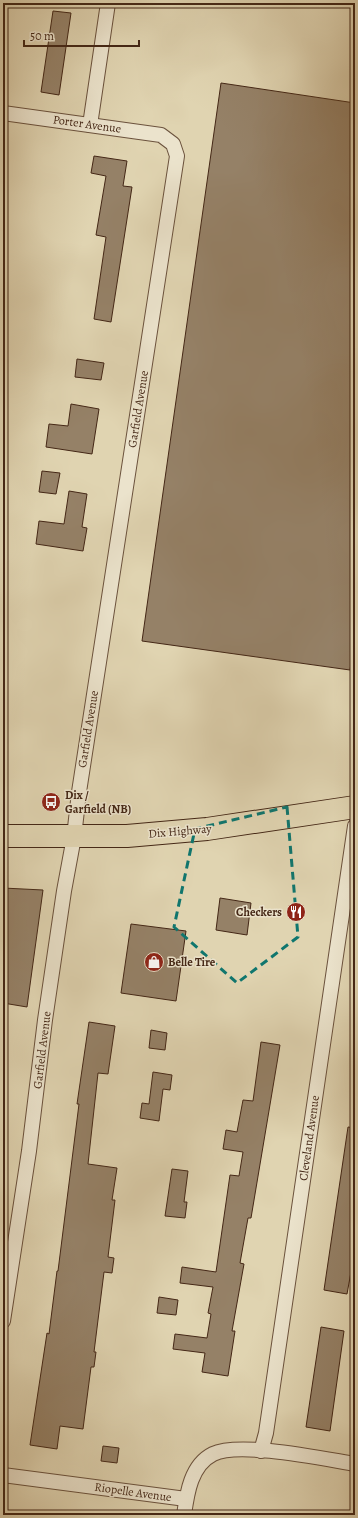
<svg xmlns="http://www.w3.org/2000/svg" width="358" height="1518" font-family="Alegreya,serif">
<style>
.building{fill:#958167;stroke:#442716}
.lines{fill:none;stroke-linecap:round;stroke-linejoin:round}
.minor-casing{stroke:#6b523d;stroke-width:16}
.primary-casing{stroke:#442716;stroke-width:24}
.minor{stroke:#ebe3cc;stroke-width:14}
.primary{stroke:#e0d4b1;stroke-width:22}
.marked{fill:none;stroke:#0f766e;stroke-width:3;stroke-dasharray:8 5;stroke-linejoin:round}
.labels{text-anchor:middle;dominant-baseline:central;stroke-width:3;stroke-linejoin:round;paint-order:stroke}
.street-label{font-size:12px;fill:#442716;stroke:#ebe3cc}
.poi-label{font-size:12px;font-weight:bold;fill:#442716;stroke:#ebe3cc;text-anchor:start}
</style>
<rect width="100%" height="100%" fill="#e0d4b1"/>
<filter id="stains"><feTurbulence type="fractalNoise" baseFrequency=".005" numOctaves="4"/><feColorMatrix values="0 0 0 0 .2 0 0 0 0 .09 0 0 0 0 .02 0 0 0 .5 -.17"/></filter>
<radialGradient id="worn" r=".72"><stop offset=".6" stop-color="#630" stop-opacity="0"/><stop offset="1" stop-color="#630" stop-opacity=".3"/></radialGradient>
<g class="building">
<path d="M53 11 71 13 59 95 41 92Z"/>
<path d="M221 83 355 103V637L350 670 142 641Z"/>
<path d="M94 156 127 161 123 186 132 187 111 322 94 319 106 237 96 235 106 176 91 173Z"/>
<path d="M77 359 104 363 101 380 75 377Z"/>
<path d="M71 404 99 409 92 454 46 447 49 424 68 426Z"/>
<path d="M42 471 60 473 56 494 39 492Z"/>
<path d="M69 491 87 494 82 527 87 528 83 551 36 544 39 521 64 524Z"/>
<path d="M3 888 43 890 27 1007 3 1003Z"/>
<path d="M220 898 251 903 247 935 216 930Z"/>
<path d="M131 924 186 931 176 1001 121 993Z"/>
<path d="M89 1022 115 1026 108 1074 98 1073 88 1164 117 1168 112 1200H115L108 1257 114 1258 112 1273 104 1272 94 1352H96L94 1367H91L83 1429 60 1426 57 1449 30 1445 47 1333 49 1334 57 1271H58L79 1104H77Z"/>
<path d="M151 1030 167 1033 165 1050 149 1048Z"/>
<path d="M261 1042 280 1045 251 1218H248L240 1263 244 1264 232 1331H235L228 1376 202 1372 205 1353 173 1349 175 1334 207 1338 211 1314 208 1313 213 1287 180 1283 182 1267 216 1272 230 1175 239 1176 243 1152 223 1149 226 1130 237 1132 243 1100 253 1101Z"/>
<path d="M153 1072 172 1075 170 1090 163 1089 159 1121 140 1118 142 1103 149 1104Z"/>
<path d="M348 1127 355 1128V1250L347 1294 324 1290Z"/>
<path d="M172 1169 188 1171 184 1202H187L185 1218 165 1216Z"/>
<path d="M159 1297 178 1300 176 1315 157 1313Z"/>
<path d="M321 1327 344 1331 330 1431 306 1427Z"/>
<path d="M103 1446 119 1448 117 1463 101 1461Z"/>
</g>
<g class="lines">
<defs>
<g id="minor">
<path d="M3 113 161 135 173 144 177 156 79 792 74 837 64 891 45 1020 29 1151 3 1321"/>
<path d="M90 125 108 3"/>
<path d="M261 1451 266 1433 355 826"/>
<path d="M3 1475 186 1499"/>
<path d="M184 1515C187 1493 191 1465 213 1454 239 1441 324 1459 355 1464"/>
</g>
<path id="primary" d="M3 836H127L207 829 355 807"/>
</defs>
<use href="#minor" class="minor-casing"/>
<use href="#primary" class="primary-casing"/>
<use href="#minor" class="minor"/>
<use href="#primary" class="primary"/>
</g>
<path class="marked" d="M287 807 298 937 237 983 174 927 195 829Z"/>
<defs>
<symbol id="bus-disc" viewBox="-11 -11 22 22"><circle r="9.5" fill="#8f2418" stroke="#ebe3cc"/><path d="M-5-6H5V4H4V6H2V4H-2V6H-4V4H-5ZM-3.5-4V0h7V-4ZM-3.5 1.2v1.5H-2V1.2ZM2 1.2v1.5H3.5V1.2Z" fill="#fff"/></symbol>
<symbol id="restaurant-disc" viewBox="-11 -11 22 22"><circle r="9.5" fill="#8f2418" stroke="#ebe3cc"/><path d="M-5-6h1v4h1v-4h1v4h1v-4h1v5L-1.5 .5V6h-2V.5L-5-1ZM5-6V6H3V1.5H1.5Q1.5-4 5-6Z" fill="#fff"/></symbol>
<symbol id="shop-disc" viewBox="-11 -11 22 22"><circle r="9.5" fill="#8f2418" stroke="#ebe3cc"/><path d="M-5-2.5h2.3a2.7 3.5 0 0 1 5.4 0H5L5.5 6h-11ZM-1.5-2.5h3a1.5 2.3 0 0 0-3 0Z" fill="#fff"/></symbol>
</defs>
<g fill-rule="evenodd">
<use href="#bus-disc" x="40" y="791" width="22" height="22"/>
<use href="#restaurant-disc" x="285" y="901" width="22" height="22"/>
<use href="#shop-disc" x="143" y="951" width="22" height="22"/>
</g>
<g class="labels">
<g class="street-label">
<text transform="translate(87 124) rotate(8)">Porter Avenue</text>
<text transform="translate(138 409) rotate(-81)">Garfield Avenue</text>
<text transform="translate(88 729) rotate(-81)">Garfield Avenue</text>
<text transform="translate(180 831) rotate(-5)">Dix Highway</text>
<text transform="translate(42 1050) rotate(-83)">Garfield Avenue</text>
<text transform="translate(309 1138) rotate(-82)">Cleveland Avenue</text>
<text transform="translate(133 1492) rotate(8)">Riopelle Avenue</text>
</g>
<g class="poi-label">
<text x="65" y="795">Dix /<tspan x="65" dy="14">Garfield (NB)</tspan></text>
<text x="282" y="912" text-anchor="end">Checkers</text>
<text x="168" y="962">Belle Tire</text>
</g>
</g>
<rect width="358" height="1518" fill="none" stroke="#e0d4b1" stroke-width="16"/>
<rect x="4" y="4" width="350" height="1510" fill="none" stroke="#442716" stroke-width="2"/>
<rect x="8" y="8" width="342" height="1502" fill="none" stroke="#442716"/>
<path d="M24 40v6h115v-6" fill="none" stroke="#442716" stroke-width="2"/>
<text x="30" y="40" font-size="12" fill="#442716" stroke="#ebe3cc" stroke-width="3" paint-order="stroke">50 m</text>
<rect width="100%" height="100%" filter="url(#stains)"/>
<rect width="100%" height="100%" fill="url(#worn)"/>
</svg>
